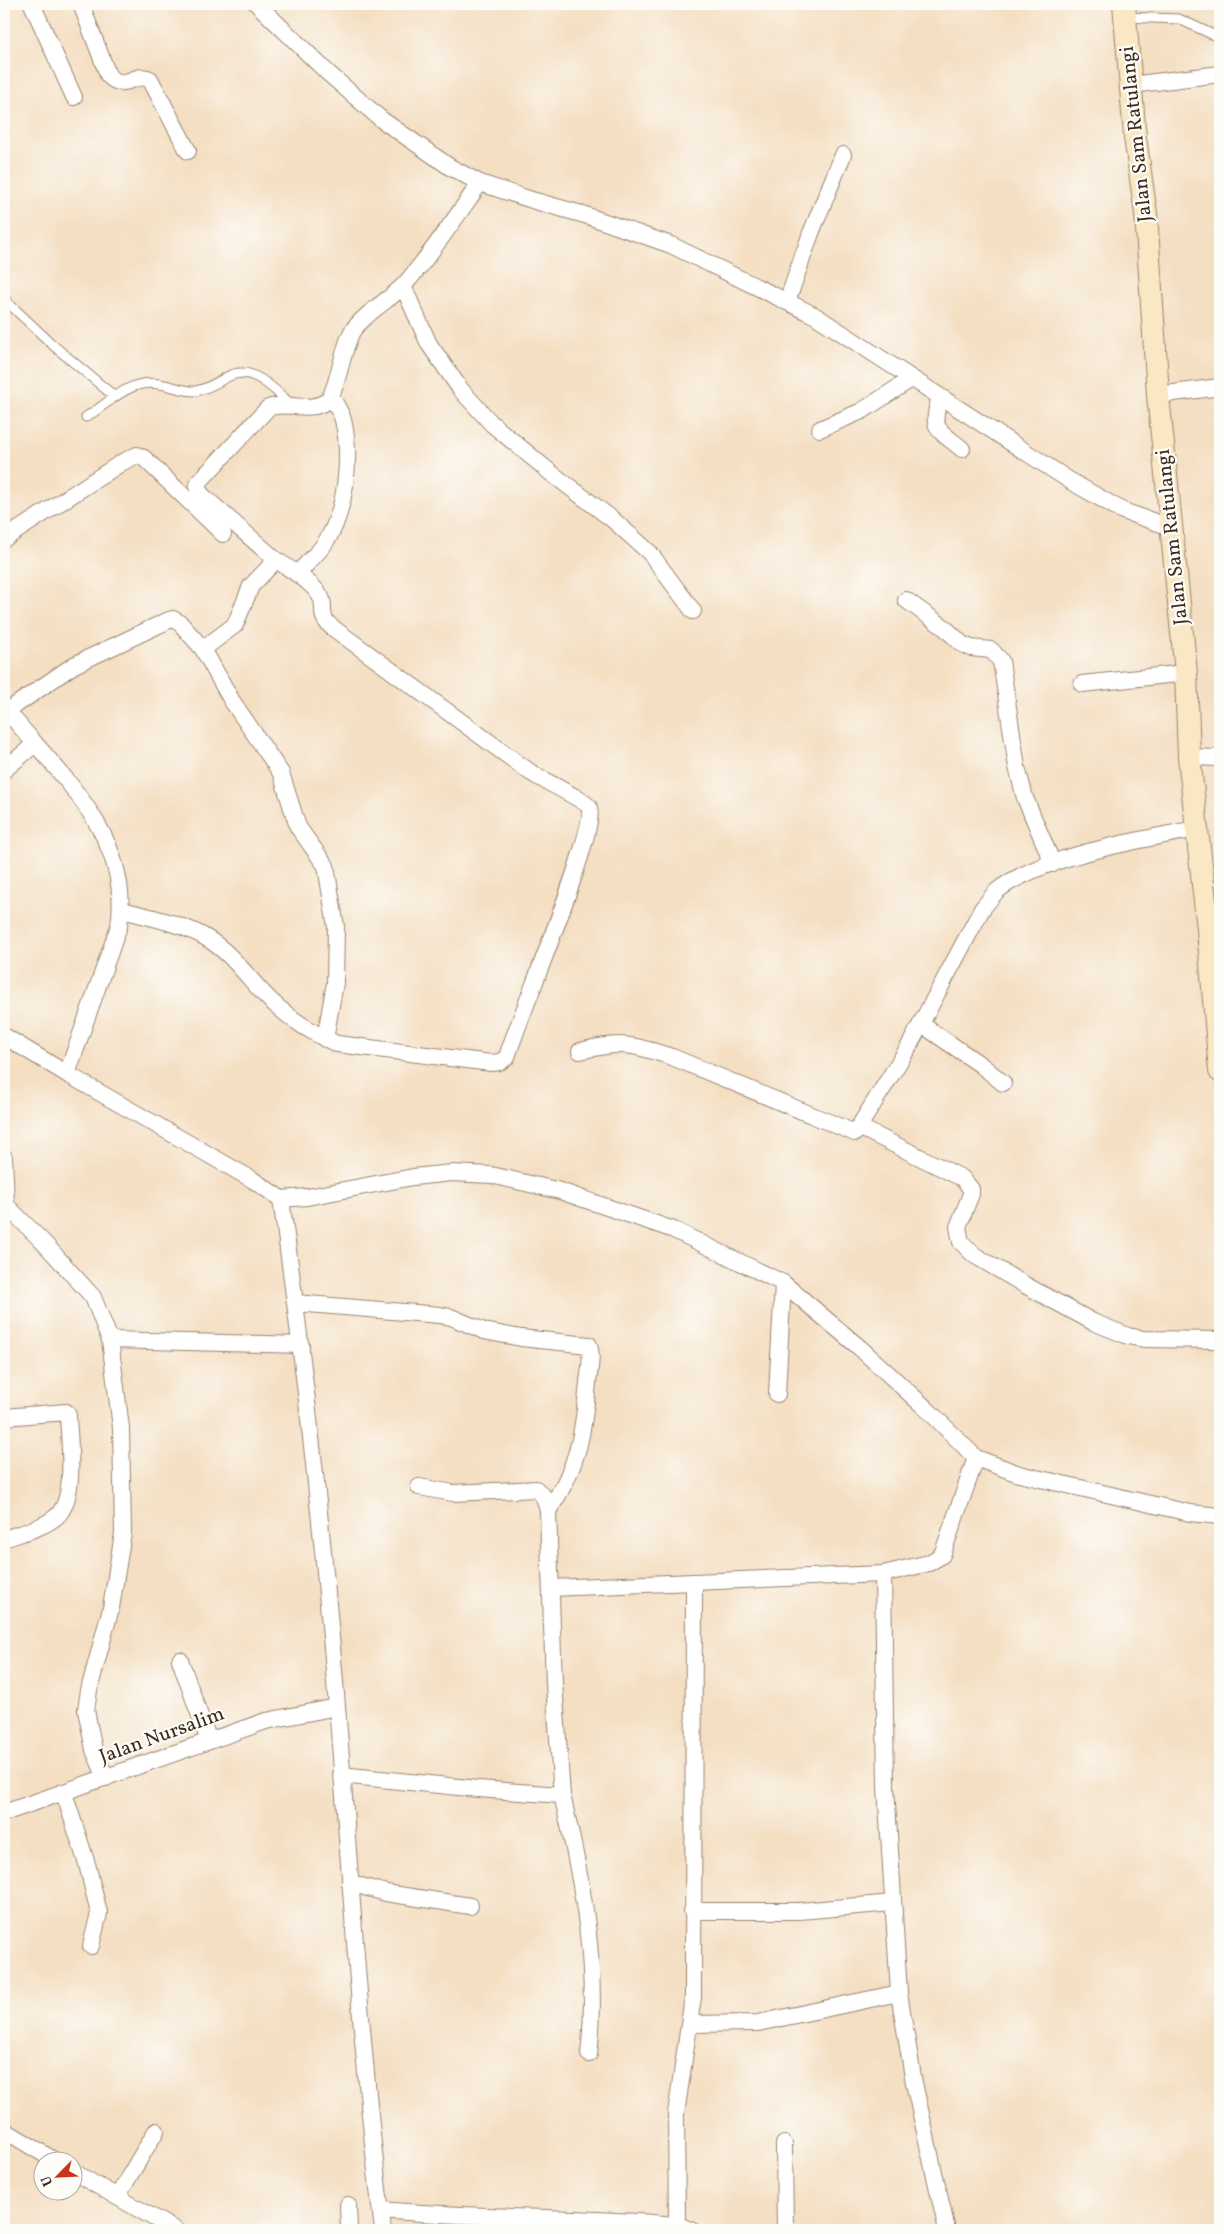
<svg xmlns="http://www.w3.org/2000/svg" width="1224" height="2234" font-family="Vollkorn,serif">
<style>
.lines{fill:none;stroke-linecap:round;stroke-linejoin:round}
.lane-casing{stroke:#988470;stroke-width:11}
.street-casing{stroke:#988470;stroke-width:18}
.secondary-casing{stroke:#988470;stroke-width:24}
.lane{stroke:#fff;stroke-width:9}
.street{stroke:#fff;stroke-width:16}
.secondary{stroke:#fae7c3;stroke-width:22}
.labels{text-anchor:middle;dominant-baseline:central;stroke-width:4.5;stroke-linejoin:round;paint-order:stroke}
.street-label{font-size:20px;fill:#3b2a1e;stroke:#fdfcf7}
</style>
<rect width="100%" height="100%" fill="#fdfcf7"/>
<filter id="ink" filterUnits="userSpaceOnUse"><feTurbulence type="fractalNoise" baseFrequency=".02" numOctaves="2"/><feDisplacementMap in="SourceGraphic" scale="10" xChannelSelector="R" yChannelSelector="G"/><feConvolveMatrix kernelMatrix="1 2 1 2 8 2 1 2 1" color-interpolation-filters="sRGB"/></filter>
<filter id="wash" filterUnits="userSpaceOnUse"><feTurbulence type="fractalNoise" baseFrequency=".0096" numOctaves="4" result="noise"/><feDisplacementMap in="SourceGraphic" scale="20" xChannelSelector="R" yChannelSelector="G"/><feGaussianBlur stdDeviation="1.12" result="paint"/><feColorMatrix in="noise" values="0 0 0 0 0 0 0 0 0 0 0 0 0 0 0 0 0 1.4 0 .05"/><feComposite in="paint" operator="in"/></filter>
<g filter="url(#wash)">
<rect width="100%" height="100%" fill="#f4dfc3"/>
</g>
<g filter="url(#ink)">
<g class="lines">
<defs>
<g id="lane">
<path d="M1126 17 1179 19 1220 38"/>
<path d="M4 299 54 346 114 396"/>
<path d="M86 417C110 403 128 379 159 384 171 385 184 392 196 391 207 389 218 382 227 377 252 363 274 390 292 405"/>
</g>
<g id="street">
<path d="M32 4 74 97"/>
<path d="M81 4 108 75C123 93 136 71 150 79L188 151"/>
<path d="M257 4 328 73 382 120 450 167 480 183 535 201 585 215 671 245 814 315 1072 482 1123 511 1173 528"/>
<path d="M1131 85 1220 74"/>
<path d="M403 286 429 344 461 390 492 424 551 473 612 519 650 553 693 611"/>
<path d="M787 302 811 233 843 155"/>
<path d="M1158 395 1220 387"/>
<path d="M940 398C929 429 939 430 962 449"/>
<path d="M820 429 862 411 911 379"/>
<path d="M4 539 121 463 137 455 144 458 223 534"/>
<path d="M297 574C305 565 315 556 323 546 346 515 352 457 343 420 341 412 335 404 331 396"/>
<path d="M906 600 945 628 962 644 971 648 991 650 1001 661 1017 767 1025 798 1053 864"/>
<path d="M203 649 232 701 281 773 298 827 326 866 336 927 335 983 325 1039"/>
<path d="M1082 684 1186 673"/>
<path d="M4 707C55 771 133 834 119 926L67 1074"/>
<path d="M7 711 74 665 169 620 173 619 180 623 203 649 235 625 251 586 276 560 203 496 198 490V483L268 408C287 400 308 414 327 401 337 393 343 345 353 330 367 311 390 300 405 284 432 253 456 217 480 183"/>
<path d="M1189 757 1220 758"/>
<path d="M4 770 35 744"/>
<path d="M122 910C149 917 184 924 208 939 234 955 249 980 270 1000 289 1018 314 1034 337 1044L491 1063 500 1062 507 1057C518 1020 599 829 589 807 586 801 539 778 530 772L333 628C315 614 329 607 319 594 309 580 290 569 276 560"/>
<path d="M921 1024 981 1065 1003 1083"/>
<path d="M4 1036 67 1074 253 1180 281 1199C305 1368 323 1537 337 1706 351 1881 361 2056 383 2230"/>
<path d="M580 1051C621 1041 632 1044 672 1057L855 1133 908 1048 982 909C987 903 992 896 997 891 1038 857 1143 839 1196 829"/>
<path d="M859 1127 962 1178 971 1189V1194L958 1227 961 1242 974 1255 1025 1285 1093 1322 1128 1336 1144 1339 1220 1340"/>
<path d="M4 1157 6 1205 4 1207"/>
<path d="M281 1199 307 1197 413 1177 452 1173 491 1175 560 1191 674 1230 783 1283 860 1348 931 1413 976 1458 1019 1474 1190 1513 1220 1516"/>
<path d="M6 1205 44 1243 93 1297 110 1340 121 1428 123 1533 111 1608 89 1690 86 1710 94 1750 106 1778"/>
<path d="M296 1303 440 1315 451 1317 484 1331 521 1338 589 1345C593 1356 589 1371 588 1383 583 1435 578 1468 548 1511"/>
<path d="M110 1340 301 1345"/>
<path d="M777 1394 783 1283"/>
<path d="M4 1417 66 1412 68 1415C69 1440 77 1498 57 1516 44 1528 20 1533 4 1539"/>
<path d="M883 1574 886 1787 899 1993 914 2083 947 2230"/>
<path d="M551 1588 883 1574 929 1563 942 1555 976 1458"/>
<path d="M180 1660 209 1741"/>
<path d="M341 1775 478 1789 562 1795 554 1683 548 1511 544 1497 536 1489 453 1493 419 1487"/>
<path d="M64 1793 87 1864 99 1913 91 1946"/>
<path d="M562 1795C582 1879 599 1967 589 2054"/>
<path d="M4 1813 266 1721 337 1707"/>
<path d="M350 1883 386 1893 470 1906"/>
<path d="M692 1911H799L893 1903"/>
<path d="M691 2024 758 2023 899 1993"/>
<path d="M4 2130 57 2162"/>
<path d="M784 2144 785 2230"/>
<path d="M72 2171 175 2230"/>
<path d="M117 2197 156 2131"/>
<path d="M348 2205 349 2230"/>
<path d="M381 2210C479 2219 578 2216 677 2225L676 2114 693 1997 694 1582"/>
<path d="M677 2225 692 2230"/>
</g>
<path id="secondary" d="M1124 4 1135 137 1146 214 1158 395 1186 673 1189 757 1208 929 1220 1071"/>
</defs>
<use href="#lane" class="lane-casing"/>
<use href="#street" class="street-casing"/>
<use href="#secondary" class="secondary-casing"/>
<use href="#lane" class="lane"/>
<use href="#street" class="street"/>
<use href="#secondary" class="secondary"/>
</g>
</g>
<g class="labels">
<g class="street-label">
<text transform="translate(1137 134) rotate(-96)">Jalan Sam Ratulangi</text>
<text transform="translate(1173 537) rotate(-96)">Jalan Sam Ratulangi</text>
<text transform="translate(162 1736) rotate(-20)">Jalan Nursalim</text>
</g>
</g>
<rect width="1224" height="2234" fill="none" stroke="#fdfcf7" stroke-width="20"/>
<g transform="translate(58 2176) rotate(246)"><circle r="24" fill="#fdfcf7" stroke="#afa8a0"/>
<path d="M0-4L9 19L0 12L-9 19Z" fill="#c8321e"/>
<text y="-8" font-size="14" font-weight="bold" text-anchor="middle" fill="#3b2a1e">U</text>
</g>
</svg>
